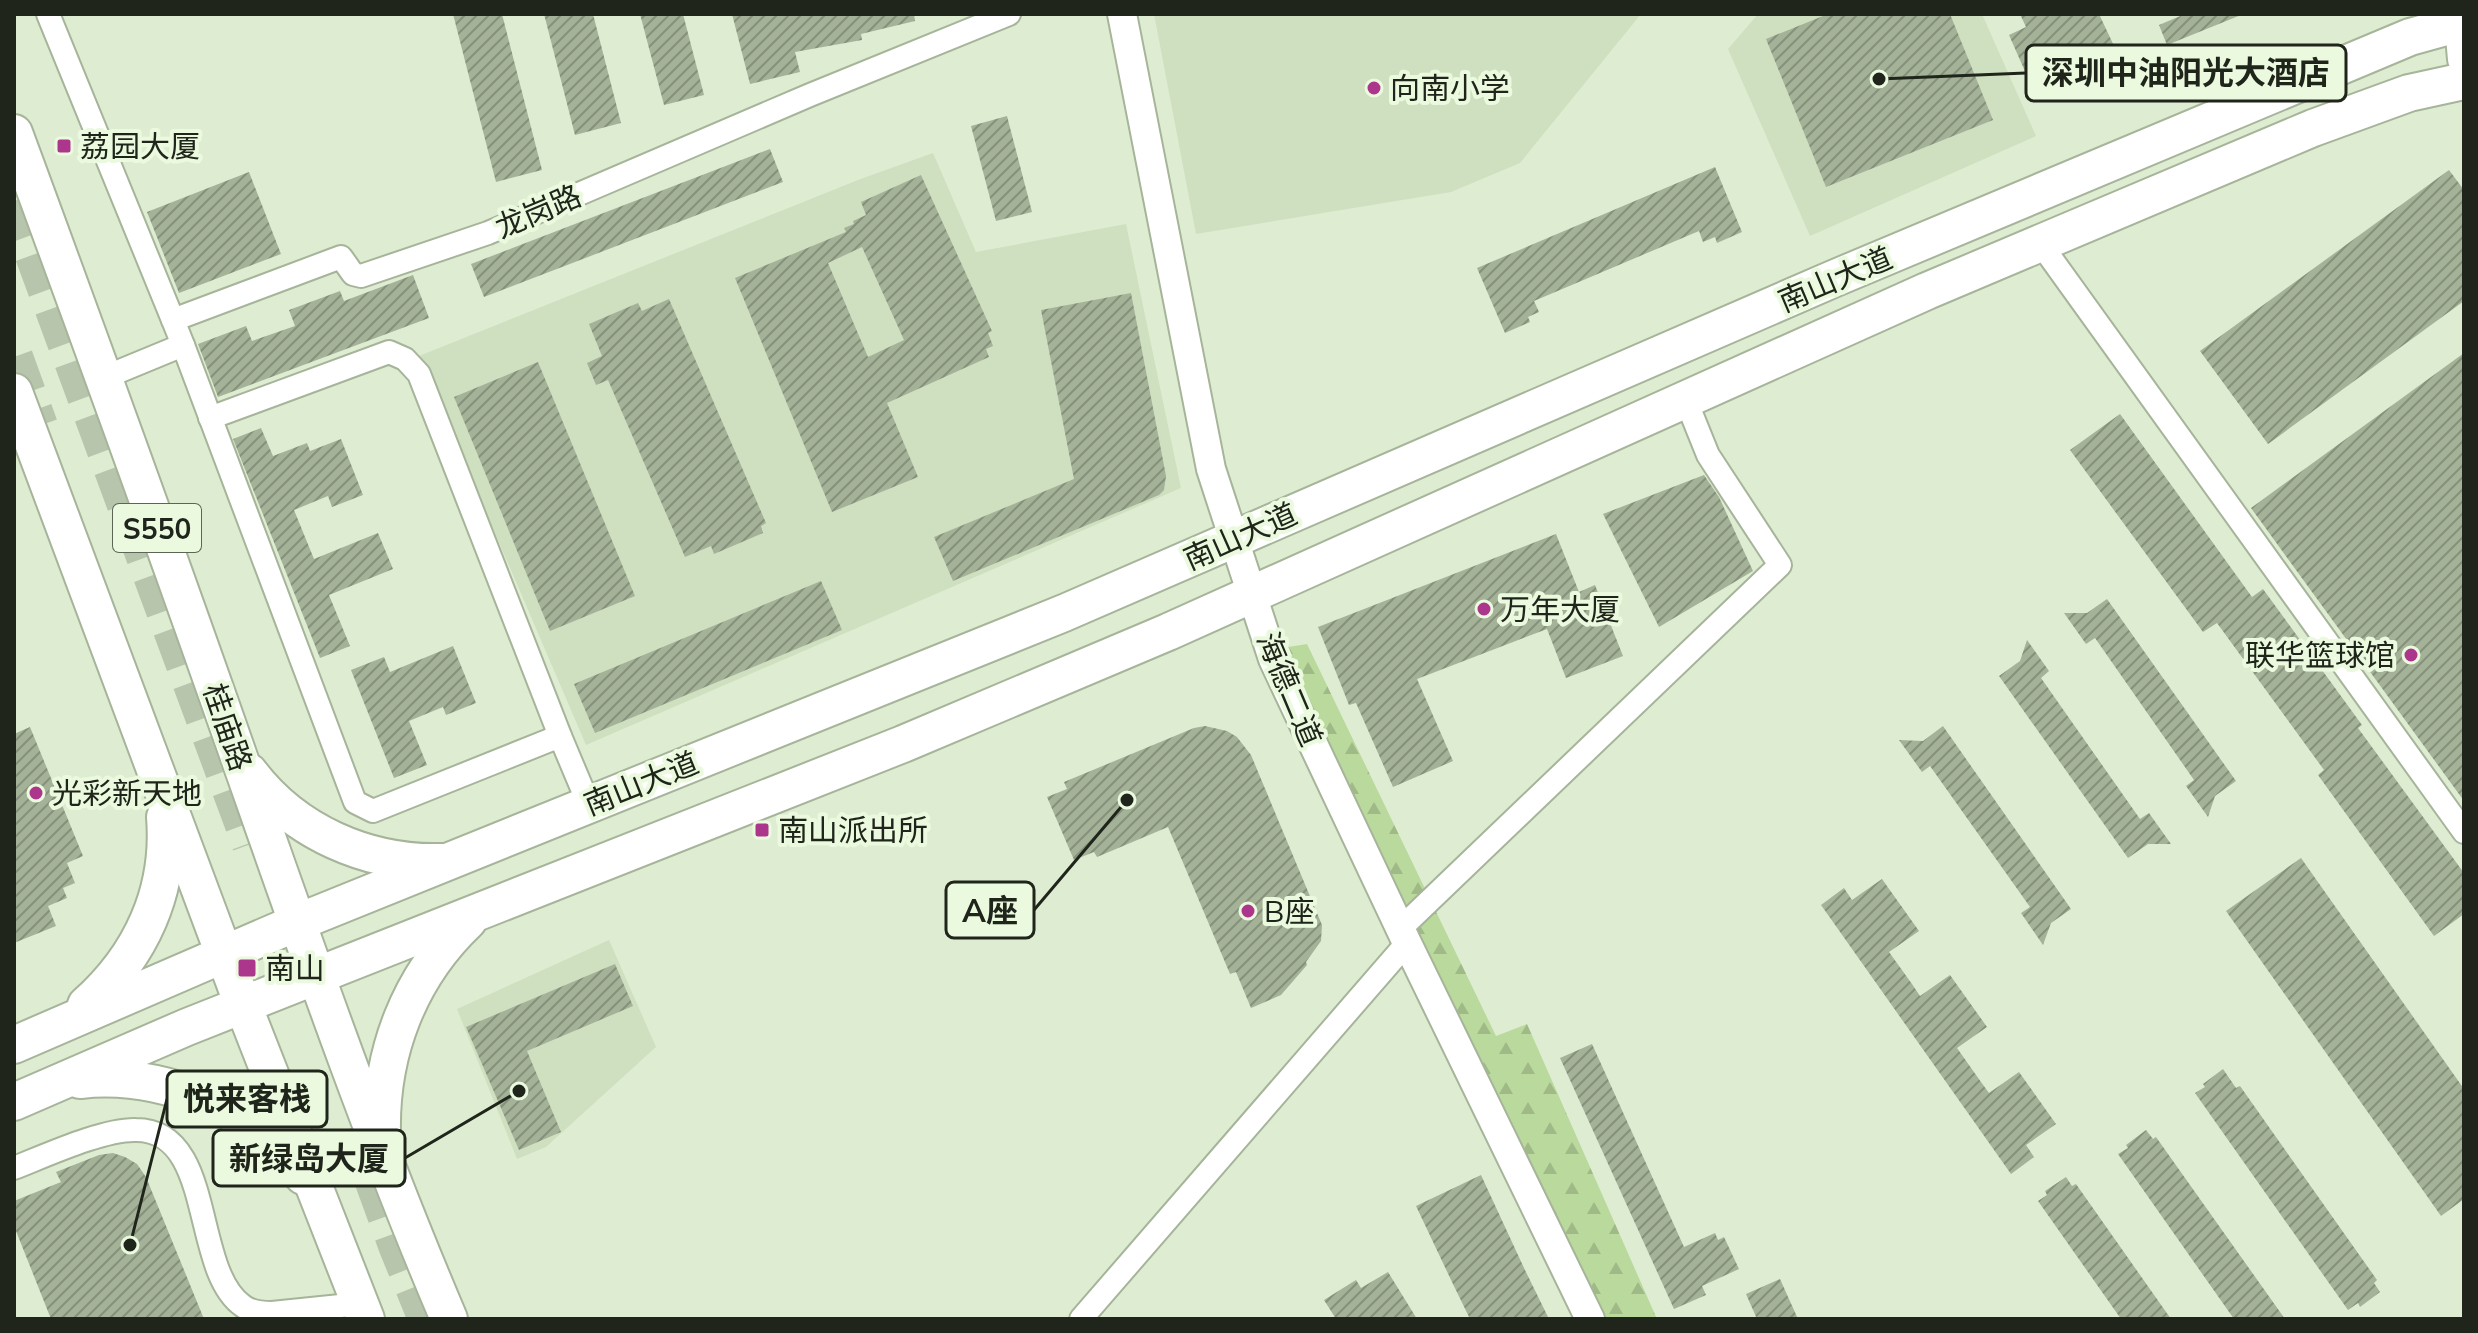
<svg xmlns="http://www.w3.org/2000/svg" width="2478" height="1333" font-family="Mulish,'Noto Sans SC',sans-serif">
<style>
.built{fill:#cee0bf}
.forest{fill:url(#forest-firs)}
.building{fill:url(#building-hatch);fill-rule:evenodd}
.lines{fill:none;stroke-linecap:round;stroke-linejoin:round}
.trunk-tunnel{stroke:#b8c5ad;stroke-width:38;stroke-dasharray:38 19;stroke-linecap:butt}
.minor-casing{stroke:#a6b49a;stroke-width:26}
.tertiary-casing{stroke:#a6b49a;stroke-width:32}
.secondary-casing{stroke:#a6b49a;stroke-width:36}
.primary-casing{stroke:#a6b49a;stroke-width:40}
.minor{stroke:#fff;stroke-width:22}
.tertiary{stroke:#fff;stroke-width:28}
.secondary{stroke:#fff;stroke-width:32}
.primary{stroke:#fff;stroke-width:36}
.poi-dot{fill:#ad368d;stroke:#ebfade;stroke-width:3}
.labels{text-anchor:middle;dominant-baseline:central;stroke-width:8;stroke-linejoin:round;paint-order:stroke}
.shield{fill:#ebfade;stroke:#5d6556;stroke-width:2}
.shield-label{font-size:28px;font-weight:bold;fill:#20251b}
.poi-label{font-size:30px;fill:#20251b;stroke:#ebfade;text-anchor:start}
.street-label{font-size:30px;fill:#20251b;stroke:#ebfade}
.leader{fill:none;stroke:#20251b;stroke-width:3}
.callout-dot{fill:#20251b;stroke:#ebfade;stroke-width:3}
.callout{fill:#ebfade;stroke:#20251b;stroke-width:3}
.callout-label{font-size:32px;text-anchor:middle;font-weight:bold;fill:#20251b}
</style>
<defs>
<pattern id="forest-firs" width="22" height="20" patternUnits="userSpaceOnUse" patternTransform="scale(2)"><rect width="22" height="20" fill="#bad99d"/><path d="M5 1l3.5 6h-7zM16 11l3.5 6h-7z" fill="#a0ba87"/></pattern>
<pattern id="building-hatch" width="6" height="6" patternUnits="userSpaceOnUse" patternTransform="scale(2)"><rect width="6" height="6" fill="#a4b298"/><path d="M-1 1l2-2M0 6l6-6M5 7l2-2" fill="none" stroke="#85917b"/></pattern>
</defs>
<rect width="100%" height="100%" fill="#deedd1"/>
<g class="built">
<path d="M1154 14H1641L1520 163 1451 192 1196 234Z"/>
<path d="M1758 14H1982L2036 136 1810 236 1728 49Z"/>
<path d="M933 153 976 252 1126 224 1181 488 586 745 419 356 858 180Z"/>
<path d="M609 940 656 1047 546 1147 517 1159 457 1009Z"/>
</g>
<path class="forest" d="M1307 644 1496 1036 1527 1024 1657 1319H1601L1282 648Z"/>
<g class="building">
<path d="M453 14H502L542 170 496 182Z"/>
<path d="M544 14H593L621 123 575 135Z"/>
<path d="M640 14H683L704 95 664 105Z"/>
<path d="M732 14H914L915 21 861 34 862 40 795 52 800 72 750 84Z"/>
<path d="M1828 14H1950L1993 120 1826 187 1766 39Z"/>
<path d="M2020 14H2099L2115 48 2098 56 2105 72 2055 94 2048 78 2031 85 2009 35 2026 27Z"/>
<path d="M2185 14H2241V15L2167 45 2159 25Z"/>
<path d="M1007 116 1032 212 996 221 971 126Z"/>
<path d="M770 149 783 182 484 297 471 264Z"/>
<path d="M1715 167 1742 232 1717 243 1715 237 1703 242 1699 231 1534 301 1539 312 1528 317 1530 322 1505 333 1477 268Z"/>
<path d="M2449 170 2464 190V301L2268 444 2200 351Z"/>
<path d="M249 172 281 254 179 293 147 212Z"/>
<path d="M921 175 992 331 988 333 993 346 986 349 989 357 887 403 918 477 832 512 735 278 846 232 844 228 854 224 853 221 866 215 861 202ZM862 247 904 340 868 357 828 263Z"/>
<path d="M413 275 429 318 218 397 198 344 246 326 252 341 295 326 289 310 340 291 344 301Z"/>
<path d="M1131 293 1166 476 1164 490 1159 495 953 581 934 537 1074 479 1041 310Z"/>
<path d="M669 299 766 523 761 526 763 533 714 554 711 546 685 557 608 380 596 385 587 363 602 356 589 324 638 303 642 311Z"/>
<path d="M2464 353V801L2251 508Z"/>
<path d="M538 362 635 596 550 631 454 397Z"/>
<path d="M2120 414 2252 597 2263 589 2362 725 2358 728 2464 873V914L2434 936 2318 775 2324 770 2217 623 2203 632 2070 450Z"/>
<path d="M261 428 273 456 307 443 310 451 341 439 363 495 332 507 328 496 294 510 314 559 378 533 393 569 329 595 350 646 320 658 233 439Z"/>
<path d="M1704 475 1719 497 1753 571 1659 627 1603 514Z"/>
<path d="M1556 534 1579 592 1595 585 1623 656 1566 678 1547 629 1417 679 1453 761 1393 787 1356 703 1349 705 1318 627Z"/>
<path d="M821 581 842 630 595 733 574 684Z"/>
<path d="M2107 599 2236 781 2215 796 2208 817 2186 786 2194 780 2095 638 2086 644 2064 613H2087Z"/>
<path d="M2027 640 2049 671 2041 678 2140 819 2149 813 2171 844H2148L2128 858 1999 676 2020 661Z"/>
<path d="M453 646 476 703 446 715 443 707 409 721 427 765 394 778 351 670 384 657 390 672Z"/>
<path d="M1205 726 1227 731 1237 737 1251 755 1322 925 1321 941 1306 962 1307 965 1281 995 1251 1008 1236 972 1230 974 1168 827 1097 857 1094 852 1074 860 1047 797 1067 789 1064 782 1194 728Z"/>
<path d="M1943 726 2071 909 2051 923 2043 945 2021 913 2030 907 1930 766 1922 772 1899 740 1923 741Z"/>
<path d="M30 727 83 856 67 863 75 883 63 888 67 898 48 906 56 926 14 943V734Z"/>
<path d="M2301 858 2464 1089V1199L2441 1216 2226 911Z"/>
<path d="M1882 879 1919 931 1889 952 1912 984 1920 996 1950 975 1987 1027 1957 1048 1981 1082 1989 1093 2019 1072 2056 1124 2026 1145 2034 1157 2011 1174 1821 905 1844 888 1852 900Z"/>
<path d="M615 964 633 1006 527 1051 561 1132 519 1150 466 1027Z"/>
<path d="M1592 1044 1684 1247 1715 1233 1718 1240 1724 1237 1739 1269 1702 1286 1706 1295 1674 1309 1560 1058Z"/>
<path d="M2223 1069 2236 1088 2240 1086 2377 1280 2374 1283 2380 1292 2360 1307 2358 1303 2348 1310 2195 1093 2205 1087 2203 1084Z"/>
<path d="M2146 1130 2153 1139 2156 1137 2285 1319H2234L2118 1154 2128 1148 2126 1145Z"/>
<path d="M113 1153 125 1157 137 1164 146 1177 204 1319H51L14 1226V1201L61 1182 56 1172 99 1155Z"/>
<path d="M1481 1175 1524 1268 1549 1319H1470L1452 1282 1416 1206Z"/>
<path d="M2066 1177 2072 1186 2076 1184 2171 1319H2121L2038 1201 2047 1195 2045 1191Z"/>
<path d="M1388 1272 1417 1319H1336L1324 1300 1356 1280 1361 1288Z"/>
<path d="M1780 1279 1798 1319H1757L1746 1294Z"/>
</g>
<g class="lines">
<g class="trunk-tunnel">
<path d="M14 201 251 844"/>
<path d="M14 357 39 426"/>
<path d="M354 1127 397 1245 427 1319"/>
</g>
<defs>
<g id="minor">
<path d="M48 14 173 320"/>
<path d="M2040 243 2464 832"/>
<path d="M183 345 355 802 373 811 560 736"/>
<path d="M103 378 183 345 173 320 341 257 353 274 361 276 488 233 810 95 1009 14"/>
<path d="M210 418 389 352 405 359 419 374 560 736 589 805"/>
<path d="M1400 929 1780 565 1708 455 1685 398"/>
<path d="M14 1168C45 1156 103 1129 136 1130 216 1130 191 1270 243 1306 251 1312 262 1313 272 1313L360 1304"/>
<path d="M1081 1319 1407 943"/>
</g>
<path id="tertiary" d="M1122 14 1211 469 1273 659 1407 943 1590 1319"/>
<path id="secondary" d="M2460 14 2464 59"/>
<g id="primary">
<path d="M14 133C91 342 167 551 240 760 306 948 371 1136 449 1319"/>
<path d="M14 392 243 1005 366 1319"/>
<path d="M249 772C294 832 367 864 441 862"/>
<path d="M86 1005C141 956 171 891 165 817"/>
<path d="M14 1045 296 923 1064 613 1833 279 2410 37 2464 22"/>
<path d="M80 1080C163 1071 253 1109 303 1176"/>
<path d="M14 1102 187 1027 903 744 1168 632 1927 291 2313 128 2409 93 2464 81"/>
<path d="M382 1134C380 1053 409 977 468 921"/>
</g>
</defs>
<use href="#minor" class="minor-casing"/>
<use href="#tertiary" class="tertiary-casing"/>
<use href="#secondary" class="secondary-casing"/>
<use href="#primary" class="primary-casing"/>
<use href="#minor" class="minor"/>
<use href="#tertiary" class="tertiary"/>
<use href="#secondary" class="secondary"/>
<use href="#primary" class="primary"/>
</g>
<g class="poi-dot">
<circle cx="1374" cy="88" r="8"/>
<rect x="56" y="138" width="16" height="16" rx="4"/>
<circle cx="1484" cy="609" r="8"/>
<circle cx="2411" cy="655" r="8"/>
<circle cx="36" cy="793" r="8"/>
<rect x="754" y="822" width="16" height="16" rx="4"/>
<circle cx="1248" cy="911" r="8"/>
<rect x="237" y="958" width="20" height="20" rx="4"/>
</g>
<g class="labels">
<rect class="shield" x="113" y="504" width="88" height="48" rx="6"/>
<g class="shield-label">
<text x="157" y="528">S550</text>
</g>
<g class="poi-label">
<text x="1390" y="88">向南小学</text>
<text x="80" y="146">荔园大厦</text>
<text x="1500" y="609">万年大厦</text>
<text x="2395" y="655" text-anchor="end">联华篮球馆</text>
<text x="52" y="793">光彩新天地</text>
<text x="778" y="830">南山派出所</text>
<text x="1264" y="911">B座</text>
<text x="265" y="968">南山</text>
</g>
<g class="street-label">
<text transform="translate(538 211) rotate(-23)">龙岗路</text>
<text transform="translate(1835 279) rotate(-23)">南山大道</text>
<text transform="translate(1240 536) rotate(-24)">南山大道</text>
<text transform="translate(1290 689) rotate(67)">海德二道</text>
<text transform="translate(228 727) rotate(71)">桂庙路</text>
<text transform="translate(641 783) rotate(-22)">南山大道</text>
</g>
</g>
<path class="leader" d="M1879 79L2026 73M1127 800L1034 910M130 1245L167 1099M519 1091L405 1158"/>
<g class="callout-dot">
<circle cx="1879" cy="79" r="8"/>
<circle cx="1127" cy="800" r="8"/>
<circle cx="130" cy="1245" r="8"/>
<circle cx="519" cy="1091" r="8"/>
</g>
<g class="callout">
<rect x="2026" y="45" width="320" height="56" rx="8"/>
<rect x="946" y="882" width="88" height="56" rx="8"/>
<rect x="167" y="1071" width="160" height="56" rx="8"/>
<rect x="213" y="1130" width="192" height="56" rx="8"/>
</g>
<g class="callout-label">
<text x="2186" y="84">深圳中油阳光大酒店</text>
<text x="990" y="922">A座</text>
<text x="247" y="1110">悦来客栈</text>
<text x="309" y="1170">新绿岛大厦</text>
</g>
<rect width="2478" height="1333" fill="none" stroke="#20251b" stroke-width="32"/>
</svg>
